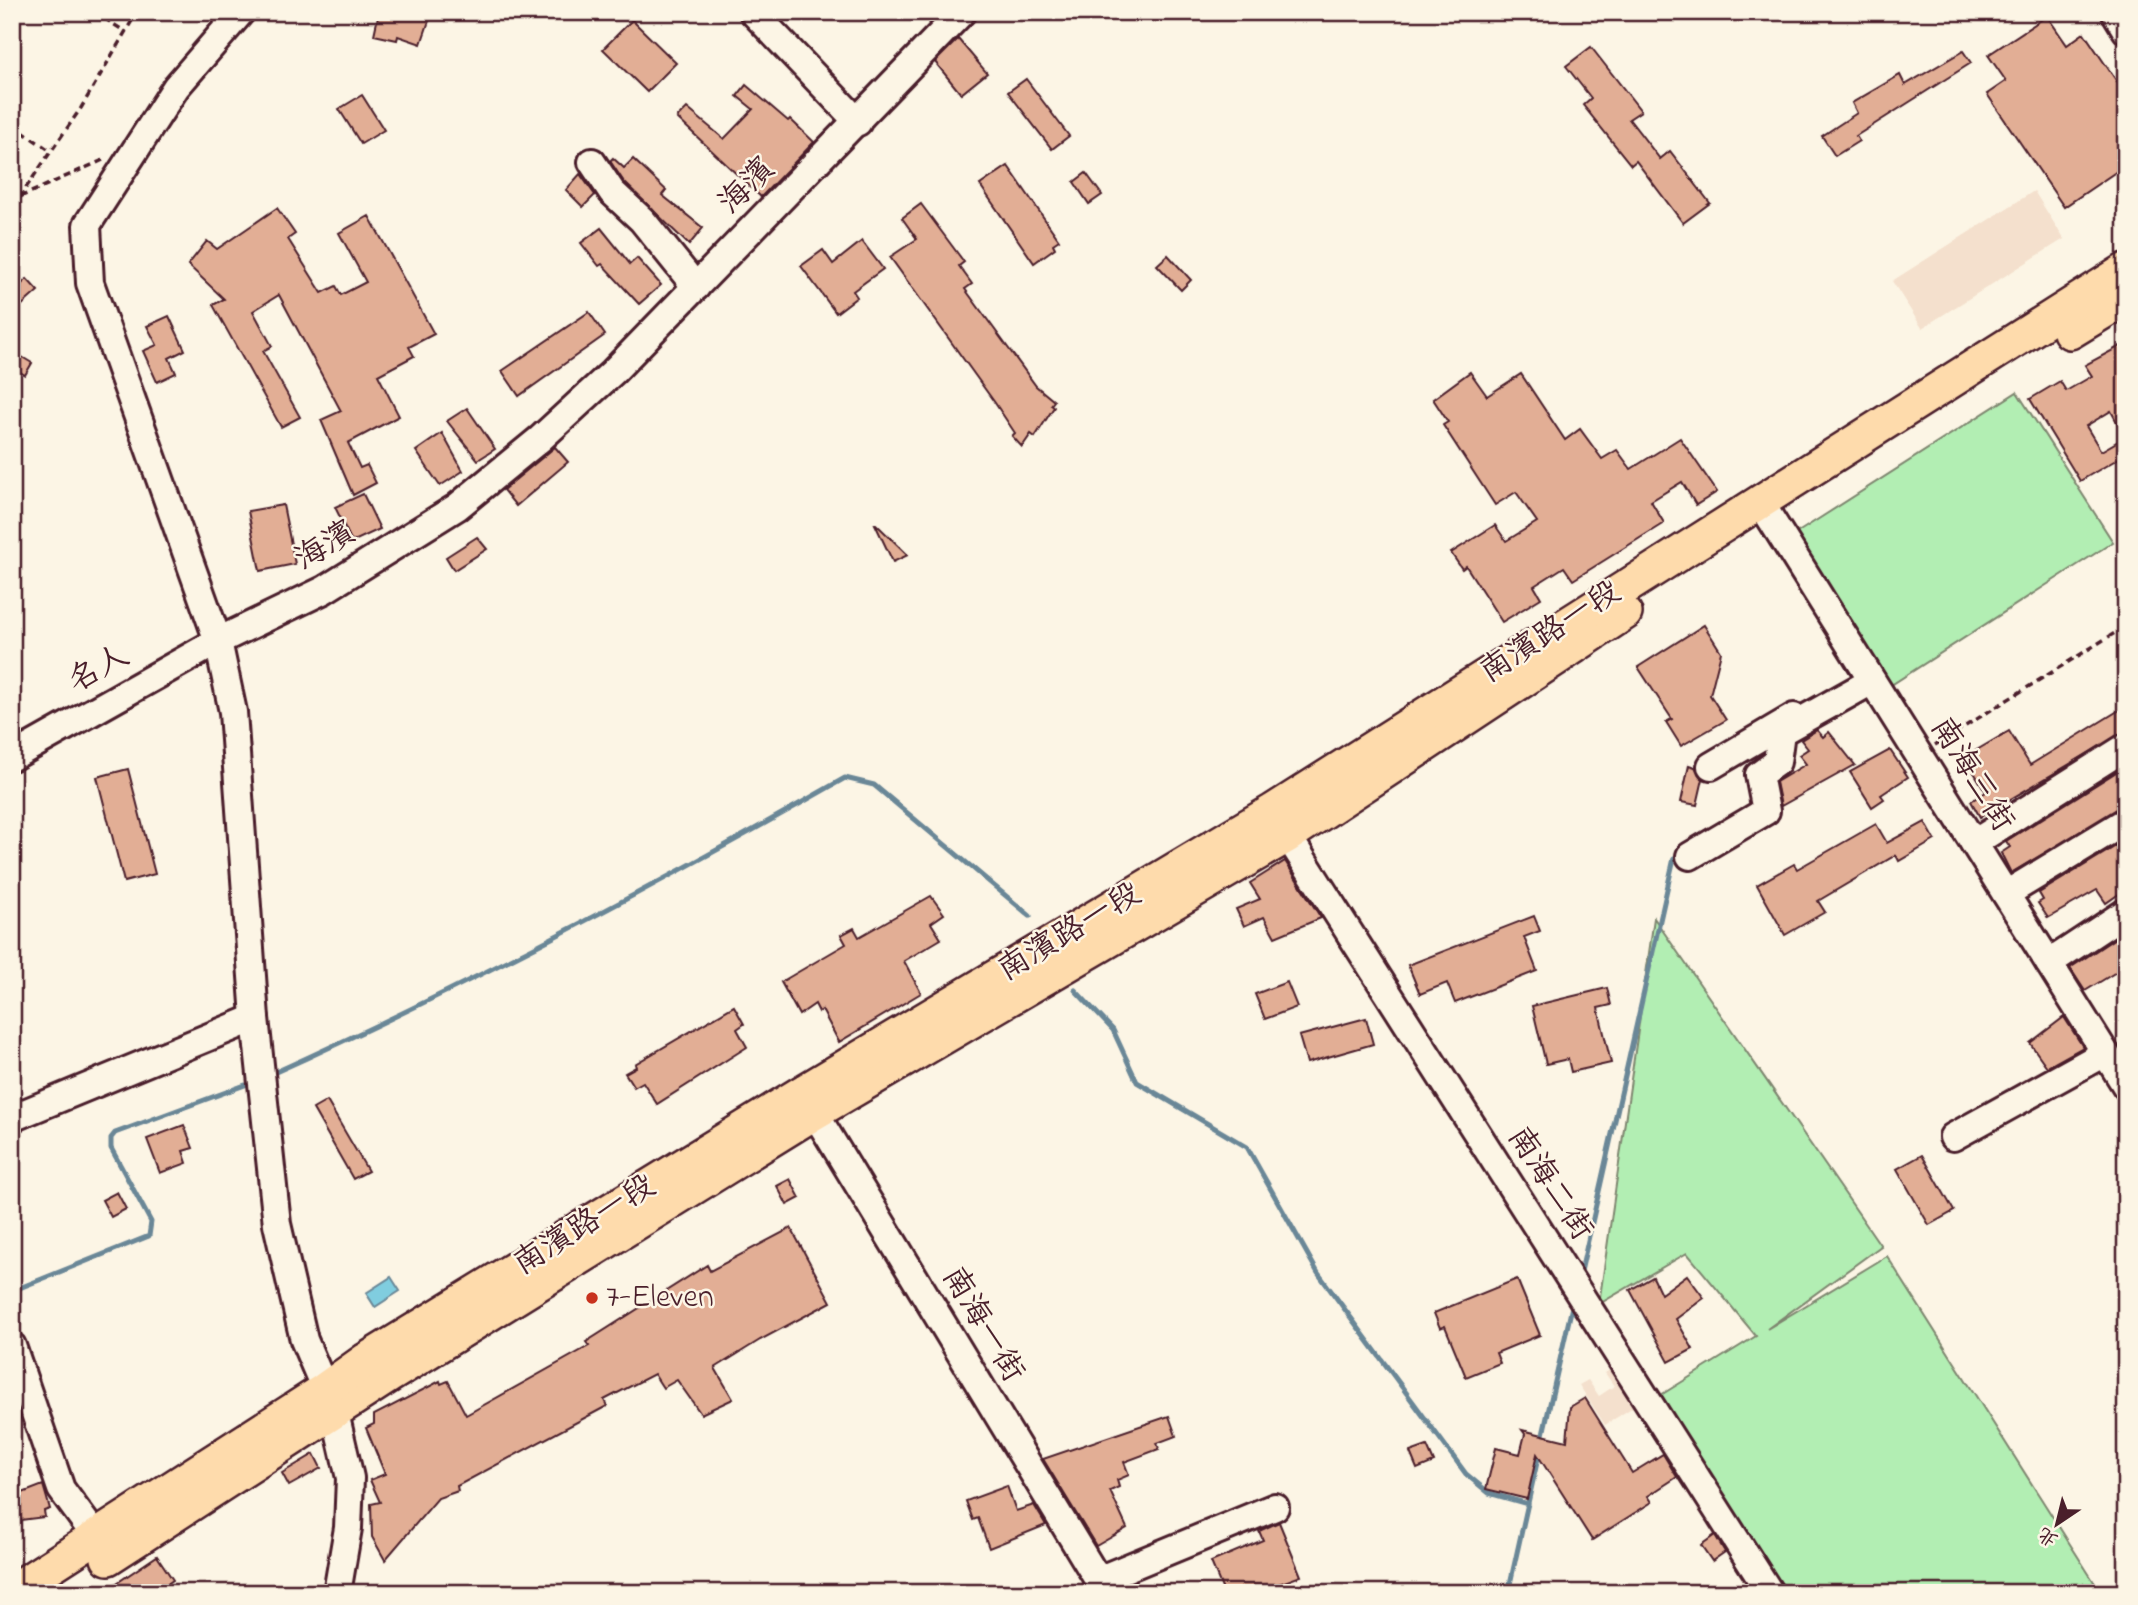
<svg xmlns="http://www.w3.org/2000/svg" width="2138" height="1605" font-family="'Indie Flower','LXGW WenKai TC',sans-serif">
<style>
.built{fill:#f4e0cd}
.green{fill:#b2eeb3;stroke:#7e866f;stroke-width:2}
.water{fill:#80cddf;stroke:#6a8797;stroke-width:2}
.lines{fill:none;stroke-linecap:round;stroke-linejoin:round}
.stream{stroke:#6a8797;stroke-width:5}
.building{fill:#e2ae95;stroke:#4a1f2b;stroke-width:2;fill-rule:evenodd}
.minor-casing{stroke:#4a1f2b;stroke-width:32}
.major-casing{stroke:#4a1f2b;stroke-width:38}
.path{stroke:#4a1f2b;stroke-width:3.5;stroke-dasharray:7 5;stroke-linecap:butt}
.minor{stroke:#fcf5e5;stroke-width:26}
.major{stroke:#fedbac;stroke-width:33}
.poi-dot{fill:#c8321e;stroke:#fcf5e5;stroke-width:2.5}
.labels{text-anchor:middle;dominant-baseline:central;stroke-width:5;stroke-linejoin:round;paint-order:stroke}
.street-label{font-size:32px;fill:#4a1f2b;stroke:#fcf5e5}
.poi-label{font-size:32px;fill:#4a1f2b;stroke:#fcf5e5;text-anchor:start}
</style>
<rect width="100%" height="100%" fill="#fcf5e5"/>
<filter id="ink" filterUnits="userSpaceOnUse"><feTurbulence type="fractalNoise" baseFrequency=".0143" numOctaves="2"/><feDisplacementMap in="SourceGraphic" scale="14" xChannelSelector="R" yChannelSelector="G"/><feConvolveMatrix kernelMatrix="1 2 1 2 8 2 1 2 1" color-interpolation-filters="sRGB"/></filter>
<g filter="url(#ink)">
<g class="built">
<path d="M2034 191 2064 239 1922 328 1892 281Z"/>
<path d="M1617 1365 1641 1402 1605 1425 1579 1385 1588 1380 1599 1396 1614 1386 1605 1373Z"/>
</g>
<g class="green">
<path d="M2017 392 2113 542 1888 687 1795 534Z"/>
<path d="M1654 918 1881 1246 1767 1329 1887 1256 2101 1593H1783L1656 1398 1756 1336 1687 1253 1599 1304Z"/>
</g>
<path class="water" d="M391 1277 400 1291 375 1307 366 1293Z"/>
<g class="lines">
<g class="stream">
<path d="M1075 990 1113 1030 1137 1082 1247 1147 1318 1273 1466 1474 1489 1493 1528 1504"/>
<path d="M269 1075C466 987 658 885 845 778L874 785 1030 916"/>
<path d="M1580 1276 1674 858"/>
<path d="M12 1291 149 1236 151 1222 111 1148V1138L115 1133 245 1085"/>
<path d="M1542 1439 1573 1302"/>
<path d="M1508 1593 1540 1449"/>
</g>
</g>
<g class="building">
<path d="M379 12H432L421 44 398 36 397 40 374 35Z"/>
<path d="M2047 16 2067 45 2084 33 2126 95V165L2064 207 1987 94 2006 81 1988 55Z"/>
<path d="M632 20 676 63 647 92 603 49Z"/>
<path d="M958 39 987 73 961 94 935 62Z"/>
<path d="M1591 47 1641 111 1629 119 1660 159 1670 151 1710 203 1683 223 1636 161 1631 165 1583 105 1591 98 1566 66Z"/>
<path d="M1963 51 1971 63 1856 136 1859 141 1835 156 1822 136 1857 113 1852 103 1900 75 1905 85Z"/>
<path d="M1026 79 1069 136 1052 149 1008 92Z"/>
<path d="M746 85 788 121 790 119 814 142 761 197 677 118 687 108 724 139 753 109 737 96Z"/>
<path d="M362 95 384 130 361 144 339 109Z"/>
<path d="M613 158 624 168 633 159 666 190 662 195 703 228 689 245 624 182 610 161Z"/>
<path d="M1008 166 1059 240 1053 244 1055 248 1034 263 980 185Z"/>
<path d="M1086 173 1102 195 1089 204 1074 182Z"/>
<path d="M580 174 595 195 583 207 566 190Z"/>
<path d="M921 204 964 262 959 266 972 284 965 289 1036 386 1054 401 1051 405 1054 407 1035 437 1031 434 1022 447 1012 436 1015 433 995 403 890 257 917 239 902 218Z"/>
<path d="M277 208 295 234 288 239 322 293 336 286 341 295 366 282 339 233 369 216 434 334 409 347 414 356 378 375 399 416 348 443 360 468 367 465 376 483 353 495 321 420 341 411 279 295 253 311 272 346 263 351 300 417 281 427 213 305 224 299 188 265 207 241 217 249Z"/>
<path d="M601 228 630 264 637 258 661 285 639 304 602 264 599 266 581 243Z"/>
<path d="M862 241 883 269 853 291 857 297 836 313 801 266 823 250 833 264Z"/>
<path d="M1168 255 1191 280 1181 290 1157 265Z"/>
<path d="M27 279 38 291 21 306 12 293Z"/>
<path d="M589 312 605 335 519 396 502 371Z"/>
<path d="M169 316 185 350 169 358 176 373 157 382 143 351 157 345 147 326Z"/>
<path d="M2126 343V454L2080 481 2030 399 2060 381 2066 391 2092 376 2085 365ZM2111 411 2125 437 2101 451 2086 426Z"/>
<path d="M12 351 32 363 25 375 12 367Z"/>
<path d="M1470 372 1487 396 1521 374 1565 440 1580 429 1602 459 1617 450 1631 469 1680 438 1717 492 1696 505 1682 482 1651 501 1664 523 1573 580 1564 567 1534 586 1541 598 1502 622 1466 566 1462 569 1451 553 1495 525 1506 541 1537 522 1516 492 1495 505 1443 425 1448 422 1433 399Z"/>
<path d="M467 408 495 449 478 460 447 421Z"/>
<path d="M442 433 463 471 440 486 416 451Z"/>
<path d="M555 447 568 462 516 506 503 490Z"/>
<path d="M363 494 380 529 352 542 335 507Z"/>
<path d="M283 505 295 564 260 571 248 511Z"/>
<path d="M875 524H876L908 555 893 562Z"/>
<path d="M477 537 487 549 454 570 446 557Z"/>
<path d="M1704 625 1721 652 1710 695 1726 720 1681 746 1666 722 1672 719 1638 667Z"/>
<path d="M2126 706V731L1980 817 1971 801 1986 792 1967 761 1973 758 1970 754 2009 731 2030 765Z"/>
<path d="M1817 730 1823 737 1829 732 1855 765 1781 806 1776 782 1806 764 1799 755 1808 749 1801 740Z"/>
<path d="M1890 750 1908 777 1881 795 1884 799 1872 807 1850 772Z"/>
<path d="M1689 765 1695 767 1703 779 1697 805 1681 802Z"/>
<path d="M2126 766V805L2011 873 2001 853 2010 847 2006 841Z"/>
<path d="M128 769 155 874 124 882 97 777Z"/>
<path d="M1925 822 1935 840 1899 861 1896 855 1818 901 1825 912 1785 935 1757 885 1794 864 1797 869 1876 824 1887 843Z"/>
<path d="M2126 840V889L2106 903 2097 890 2048 918 2038 903 2043 900 2039 893Z"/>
<path d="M1285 861 1321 918 1275 937 1264 917 1244 926 1236 909 1260 899 1250 883Z"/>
<path d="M931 896 944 914 931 923 941 939 904 961 921 993 839 1042 822 1010 819 1012 815 1004 799 1015 781 982 846 944 841 935 854 928 859 937Z"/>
<path d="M1534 916 1540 931 1524 937 1537 971 1455 1003 1447 983 1420 994 1408 965Z"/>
<path d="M2126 931V966L2085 991 2070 968Z"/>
<path d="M1287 982 1297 1007 1265 1019 1255 994Z"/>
<path d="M1607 988 1611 1005 1598 1008 1611 1063 1571 1072 1568 1059 1546 1064 1532 1006Z"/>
<path d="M734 1006 744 1024 737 1029 747 1047 657 1104 643 1082 634 1087 625 1073 636 1067 635 1064Z"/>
<path d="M2064 1017 2083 1047 2047 1067 2030 1043Z"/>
<path d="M1366 1018 1373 1044 1307 1063 1299 1036Z"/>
<path d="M327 1101 368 1171 353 1179 313 1109Z"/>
<path d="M184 1125 193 1148 183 1151 187 1163 160 1173 147 1139Z"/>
<path d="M1922 1155 1954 1211 1929 1225 1897 1169Z"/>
<path d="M790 1179 800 1198 787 1205 777 1186Z"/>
<path d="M117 1192 126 1209 111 1217 102 1200Z"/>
<path d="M791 1228 831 1302 760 1340 715 1368 733 1399 701 1414 677 1380 663 1388 654 1374 604 1400 607 1406 457 1486 458 1491 438 1498 385 1560 372 1537 371 1504 380 1502 370 1480 385 1474 366 1428 374 1424V1415L440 1381 441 1384 448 1381 466 1415 589 1346 586 1342 707 1265 710 1271Z"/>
<path d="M1687 1275 1704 1298 1676 1319 1693 1349 1669 1362 1630 1290 1653 1277 1661 1294Z"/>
<path d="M1517 1279 1540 1335 1496 1353 1500 1363 1466 1377 1445 1326 1440 1328 1434 1313Z"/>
<path d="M1585 1398 1632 1473 1663 1454 1677 1477 1648 1496 1652 1502 1592 1540 1537 1454 1527 1499 1486 1489 1496 1448 1520 1454 1525 1434 1522 1430 1567 1441 1570 1407Z"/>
<path d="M1169 1416 1176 1436 1157 1443 1159 1449 1124 1462 1129 1475 1117 1480 1119 1487 1110 1491 1127 1528 1096 1546 1043 1459Z"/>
<path d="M1427 1446 1434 1462 1417 1469 1410 1452Z"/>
<path d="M314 1454 321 1468 289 1486 282 1473Z"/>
<path d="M43 1485 50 1509 44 1511 45 1517 12 1521V1497Z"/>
<path d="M1007 1486 1016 1511 1034 1505 1046 1525 989 1548 978 1518 973 1520 966 1501Z"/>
<path d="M1279 1522 1301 1576 1254 1593H1224L1211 1562 1263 1540 1259 1531Z"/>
<path d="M1715 1535 1725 1552 1712 1561 1701 1545Z"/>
<path d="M157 1556 173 1580 154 1593H102Z"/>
</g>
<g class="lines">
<defs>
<g id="minor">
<path d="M241 12 176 87 87 225 90 283 218 641 233 712 255 1018 277 1224 304 1340 335 1413 350 1478 348 1528 337 1593"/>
<path d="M753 12 858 122"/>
<path d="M2115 12 2126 30"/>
<path d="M592 162 612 192 642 220 696 287"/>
<path d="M1759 500 2126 1086"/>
<path d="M12 757 218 641 324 590 457 507 540 439 613 372 962 12"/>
<path d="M1711 766 1794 717"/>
<path d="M1277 819 1770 1593"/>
<path d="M1974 843 2126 747"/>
<path d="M1690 856 1766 811 1759 775 1777 762 1781 732 1872 681"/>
<path d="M2006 894 2126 821"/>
<path d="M2049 963 2126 912"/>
<path d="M805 1097 1106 1593"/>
<path d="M12 1118 255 1018"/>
<path d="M1953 1137 2105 1053"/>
<path d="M12 1346 61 1489 97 1538"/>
<path d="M1098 1580 1275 1507"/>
</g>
<g id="major">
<path d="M2070 332 2126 298"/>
<path d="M108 1558 389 1376 814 1113 1287 836 1625 613"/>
<path d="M12 1591 324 1390 366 1360 803 1092 1273 811 2126 270"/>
</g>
</defs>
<use href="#minor" class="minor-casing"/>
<use href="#major" class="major-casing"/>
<g class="path">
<path d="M94 12 126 32"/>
<path d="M12 125 51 151"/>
<path d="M20 197 103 160"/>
<path d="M12 208 81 108 137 12"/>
<path d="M1935 745 2126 626"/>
</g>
<use href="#minor" class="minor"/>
<use href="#major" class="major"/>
</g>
</g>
<circle class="poi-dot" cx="592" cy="1298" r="7"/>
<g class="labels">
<g class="street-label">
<text transform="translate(748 187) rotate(-45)">海濱</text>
<text transform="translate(326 547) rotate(-31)">海濱</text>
<text transform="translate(1551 633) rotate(-33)">南濱路一段</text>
<text transform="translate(99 670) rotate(-29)">名人</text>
<text transform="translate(1971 775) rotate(58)">南海三街</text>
<text transform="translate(1070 933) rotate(-31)">南濱路一段</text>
<text transform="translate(1549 1184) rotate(57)">南海二街</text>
<text transform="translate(585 1226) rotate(-32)">南濱路一段</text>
<text transform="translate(982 1325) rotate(59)">南海一街</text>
</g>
<g class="poi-label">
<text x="606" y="1298">7-Eleven</text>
</g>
</g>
<rect width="2138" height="1605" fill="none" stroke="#fcf5e5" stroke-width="42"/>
<rect x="21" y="21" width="2096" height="1563" fill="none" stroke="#4a1f2b" stroke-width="2.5" filter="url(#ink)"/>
<g transform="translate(2057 1524) rotate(215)" stroke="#fcf5e5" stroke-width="5" paint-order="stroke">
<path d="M0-5L12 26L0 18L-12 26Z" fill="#4a1f2b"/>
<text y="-10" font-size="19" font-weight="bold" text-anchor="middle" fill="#4a1f2b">北</text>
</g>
</svg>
